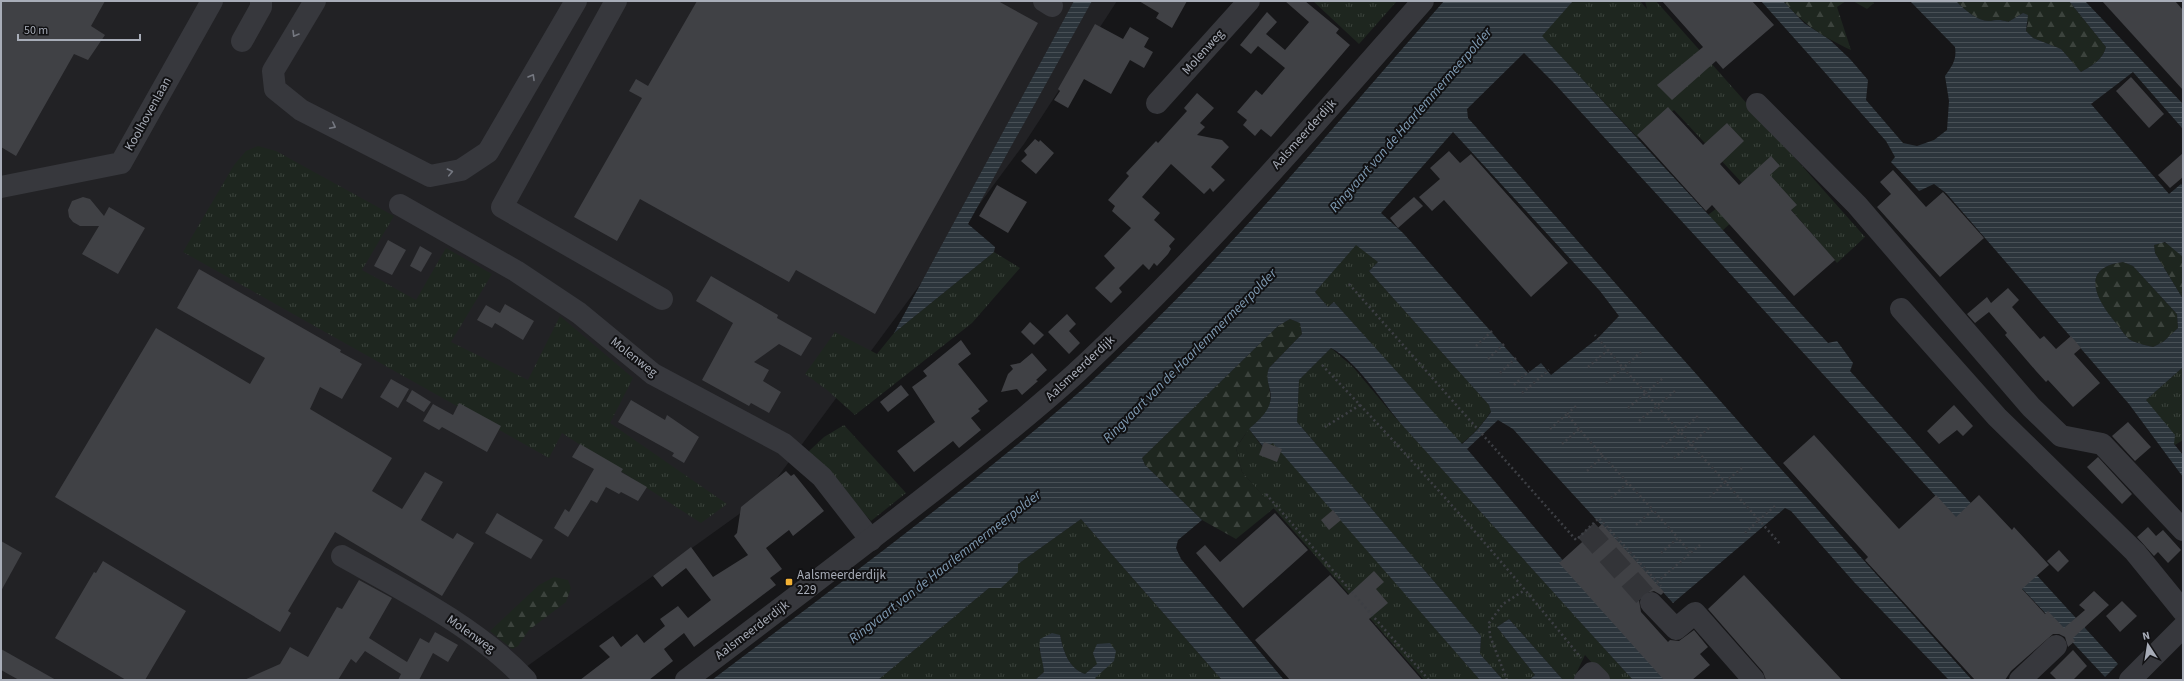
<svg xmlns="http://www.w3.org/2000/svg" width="2184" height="681" font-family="'Source Sans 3',sans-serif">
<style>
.built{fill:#222225}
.grass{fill:url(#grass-tufts)}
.forest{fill:url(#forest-firs)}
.water{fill:url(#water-rules);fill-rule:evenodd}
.building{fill:#404145}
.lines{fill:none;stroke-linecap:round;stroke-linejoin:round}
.minor-tunnel{stroke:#333438;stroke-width:22;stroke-dasharray:22 11;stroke-linecap:butt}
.path{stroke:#3d3f44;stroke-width:2.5;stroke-dasharray:2 3;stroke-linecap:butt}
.minor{stroke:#37383d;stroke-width:22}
.oneway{stroke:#757881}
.poi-dot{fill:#f2b134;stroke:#111113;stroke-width:1.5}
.labels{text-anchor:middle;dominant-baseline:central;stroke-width:4;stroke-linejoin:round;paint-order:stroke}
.street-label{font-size:13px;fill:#a8adb8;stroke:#111113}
.poi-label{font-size:13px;fill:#a8adb8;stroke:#111113;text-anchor:start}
.water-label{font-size:14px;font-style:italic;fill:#7f9bb3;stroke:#111113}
</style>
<defs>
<pattern id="grass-tufts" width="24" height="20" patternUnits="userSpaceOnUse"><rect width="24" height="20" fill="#1e261f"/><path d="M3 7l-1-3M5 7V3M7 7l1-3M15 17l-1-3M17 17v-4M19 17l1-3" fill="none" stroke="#3c433d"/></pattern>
<pattern id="forest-firs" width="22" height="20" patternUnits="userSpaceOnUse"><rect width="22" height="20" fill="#1e261f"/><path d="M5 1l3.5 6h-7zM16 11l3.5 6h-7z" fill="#3c433d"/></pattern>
<pattern id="water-rules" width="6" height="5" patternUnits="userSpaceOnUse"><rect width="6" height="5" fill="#2c353c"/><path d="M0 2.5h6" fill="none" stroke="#485056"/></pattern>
</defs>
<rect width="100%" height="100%" fill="#161618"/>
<path class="built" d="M1 1H1117L1024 144 763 497 508 680H1Z"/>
<g class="grass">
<path d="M1313 1H1397L1359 44Z"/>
<path d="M1573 1H1640L1647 9 1645 1H1656L1865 237 1837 263 1771 186 1722 231 1708 215 1745 186 1674 110 1638 138 1541 36Z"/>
<path d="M258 146 276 151 394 216 362 270 416 300 446 248 492 274 451 342 528 380 560 316 633 378 610 423 727 504 701 523 562 433 549 458 183 252 234 165 246 151Z"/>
<path d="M1356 244 1378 262 1369 271 1489 405 1491 411C1482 425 1474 434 1461 444L1334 302 1328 307 1315 292Z"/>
<path d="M994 252 1020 268 972 323 855 415 827 390 805 374 835 332 877 354 894 333Z"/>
<path d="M1331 348 1353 367 1394 416 1633 680H1607L1585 655 1573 680H1563L1509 619 1497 627 1535 675 1529 680H1503L1480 654 1481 636 1297 422 1299 380Z"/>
<path d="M2183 367V440L2175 445 2146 400Z"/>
<path d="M844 425 906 493 871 521 808 452 824 437Z"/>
<path d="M1249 429 1263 448 1273 442 1480 680H1424L1242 472 1236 448Z"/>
<path d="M1081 519 1222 680H1097L1095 678 1097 664 1085 674C1068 668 1063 650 1060 635L1039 648 1043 661 1044 672 1035 680H878L1018 564Z"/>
</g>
<g class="forest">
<path d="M1783 1H1846L1837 7 1851 50C1821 36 1805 25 1783 1Z"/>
<path d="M1853 1H1872L1874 3 1867 9Z"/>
<path d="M1956 1H2069L2106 47C2103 60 2091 66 2081 72L2061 49 2033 38 2026 31 2028 23 2023 13 2008 22C2000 19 1996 20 1989 21 1977 21 1964 9 1956 1Z"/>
<path d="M2162 242 2171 245 2183 257V299L2155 253 2154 245Z"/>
<path d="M2123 262 2133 266 2177 314 2178 328 2163 342 2153 347C2145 345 2135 343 2129 339 2124 335 2120 327 2115 322 2096 299 2079 268 2123 262Z"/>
<path d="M1290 319 1300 323 1302 334 1269 368C1265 380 1272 391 1270 403 1268 415 1256 421 1249 430 1244 435 1240 442 1236 448L1242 472 1274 508 1236 539 1202 520 1145 465 1142 458 1278 326Z"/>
<path d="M554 577 568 580 571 588 566 602 529 630 518 646 512 649 490 631 539 585Z"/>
</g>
<g class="water">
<path d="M1074 1H1092L968 224 995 247 994 252 894 333Z"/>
<path d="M1444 1H1573L1542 36 1828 343 1837 341 1853 363 1850 371 2118 664 2105 677 1943 504 1553 82 1524 53 1467 109 1468 118 1781 469 1972 680H1949L1854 582 1791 511 1785 508 1673 603 1513 429 1498 420 1467 449 1666 680H1633C1556 595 1479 510 1403 426 1383 403 1357 361 1331 348L1299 380 1297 422 1481 636 1480 654 1503 680H1480L1273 443 1264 448 1249 429C1261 418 1274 408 1270 390 1268 382 1266 376 1269 368L1302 334 1300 323 1290 319 1278 326 1142 458 1145 465 1202 520 1178 540 1176 548 1181 559 1284 680H1222L1081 519 1018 564V572L1001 588H989L878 680H712C801 613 889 547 976 478 1022 441 1068 404 1110 364 1230 252 1336 124 1444 1ZM1453 132 1600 291 1619 316 1598 338 1551 375 1541 363 1528 373 1403 233 1381 213ZM1356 245 1378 262 1369 271 1489 405 1491 412C1482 425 1474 434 1462 444L1334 302 1328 307 1315 292Z"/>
<path d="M1761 1H1783L1804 23 1830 40 1850 59 1868 80 1866 100 1903 143 1917 146 1934 140 1947 130 1949 101 1945 76C1952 66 1957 60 1955 47L1910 1H1956C1964 9 1977 21 1989 21 1996 20 2000 19 2008 22L2023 13 2028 15 2026 31 2033 38 2061 49 2081 72C2091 66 2103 60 2106 47L2069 1H2085L2183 104V129L2133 72 2091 104 2169 194 2181 184 2183 186V257L2165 242 2154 245 2155 253 2183 299V367L2146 400 2175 435 2174 444 2183 455V477L2129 404 1946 193 1934 184 1919 191 1891 162 1895 157 1886 141ZM2123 262 2133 266 2177 314 2178 328 2163 342 2153 347C2145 345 2135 343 2129 339 2124 335 2120 327 2115 322 2096 299 2079 268 2123 262Z"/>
<path d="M1509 619 1563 680H1529L1535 675 1497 627Z"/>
<path d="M1052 633 1060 635C1063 650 1068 668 1085 674L1097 664 1093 653 1097 644 1110 643 1116 651 1114 661 1095 678 1097 680H1035L1044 672C1043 660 1038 650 1040 639Z"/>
</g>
<g class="building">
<path d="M1 1H105L91 26 105 35 88 60 74 54 16 156 1 147Z"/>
<path d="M697 1H998L1038 23 875 314 796 270 789 282 640 199 617 241 574 217 642 98 629 91 636 79 648 86Z"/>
<path d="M1139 1H1187L1172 28 1156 18 1159 13Z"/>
<path d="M1285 1H1305L1339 29 1336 33 1350 45 1271 137 1261 129 1255 136 1243 125 1247 120 1237 112 1256 90 1262 95 1285 68 1258 46 1251 54 1240 45 1267 12 1277 22 1266 34 1285 50 1309 22Z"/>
<path d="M1662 1H1752L1774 25 1723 69 1716 61 1672 100 1657 85 1703 47Z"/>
<path d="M2102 1H2175L2183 10V90Z"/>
<path d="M1095 24 1123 39 1130 27 1149 38 1144 47 1153 52 1144 68 1130 60 1111 94 1084 79 1068 108 1054 100 1060 91 1058 89Z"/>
<path d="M2131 77 2164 114 2149 128 2116 91Z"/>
<path d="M1197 93 1214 108 1200 123 1205 127 1197 135 1222 140 1229 147 1211 167 1225 180 1213 192 1210 188 1204 194 1171 164 1142 197 1160 213 1154 220 1175 239 1169 246 1171 249 1168 254 1157 266 1154 263 1149 270 1143 264 1119 288 1122 292 1111 303 1095 288 1115 268 1104 256 1131 228 1112 211 1115 206 1108 200 1129 176 1126 173 1156 141 1158 143 1187 111 1184 108Z"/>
<path d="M1668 107 1703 145 1727 123 1744 141 1720 164 1739 185 1771 156 1780 166 1770 175 1797 205 1791 210 1835 260 1794 296 1712 205 1706 211 1637 135Z"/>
<path d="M1035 139 1039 142 1040 140 1054 153 1036 174 1021 161 1027 155 1024 151Z"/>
<path d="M1449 151 1460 163 1471 154 1568 263 1531 297 1444 200 1432 211 1419 197 1440 179 1430 168Z"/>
<path d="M2183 153V177L2170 188 2158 175Z"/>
<path d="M1893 170 1926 207 1943 192 1984 238 1940 277 1877 207 1891 194 1880 182Z"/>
<path d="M997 185 1027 202 1008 233 979 216Z"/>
<path d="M83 197 90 199 104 216 109 207 145 228 118 274 82 254 99 226H80L73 222 69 217 68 210 72 201Z"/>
<path d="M1414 197 1423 206 1398 228 1390 218Z"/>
<path d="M388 240 406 250 392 275 374 266Z"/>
<path d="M420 246 432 253 421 272 410 266Z"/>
<path d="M199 269 341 350 340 352 362 364 342 399 320 387 310 409 392 458 372 491 402 509 425 472 443 482 421 520 453 539 457 533 474 543 442 596 335 532 288 611 291 613 280 632 55 497 156 328 250 384 265 358 177 308Z"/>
<path d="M711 276 778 315 777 318 812 338 801 356 779 344 754 362 769 370 763 381 781 392 769 413 751 403 749 406 702 380 733 323 696 301Z"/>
<path d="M2008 288 2019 300 2012 307 2040 339 2044 336 2056 349 2071 336 2081 348 2074 354 2100 383 2073 407 2048 380 2046 382 2036 371 2005 335 2007 333 1989 312 1975 323 1967 314 1987 297 1991 303Z"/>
<path d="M505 304 534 321 523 340 495 323 492 328 477 320 486 305 500 313Z"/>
<path d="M1067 314 1076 324 1069 331 1080 343 1069 354 1048 332Z"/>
<path d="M1030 322 1044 335 1034 345 1021 332Z"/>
<path d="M961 340 971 354 958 364 988 401 978 409 980 411 971 418 981 430 959 448 953 441 914 472 897 451 935 422 912 387 927 376 923 371Z"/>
<path d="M1032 353 1047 370 1036 380 1038 381 1022 395 1017 389 1001 392 1008 374 1013 369 1010 365 1020 363Z"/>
<path d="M391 379 409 389 398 408 380 397Z"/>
<path d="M901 385 909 395 888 412 880 402Z"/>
<path d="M412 390 431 402 424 412 406 401Z"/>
<path d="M631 400 665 420 667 415 699 437 684 463 672 456 674 453 618 422Z"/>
<path d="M459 403 501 426 487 452 442 427 439 430 423 421 433 404 453 415Z"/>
<path d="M1954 405 1973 426 1963 436 1957 430 1939 444 1927 431Z"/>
<path d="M2128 422 2151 447 2135 461 2112 436Z"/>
<path d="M1814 435 1899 529 1936 495 1956 517 1979 495 2012 530 2014 527 2049 565 2022 589 2045 614 2048 611 2064 628 2085 610 2079 605 2094 591 2109 605 2073 638 2075 641 2068 647 2065 637 2059 634H2053L2011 671 2005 680H1975L1865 560 1868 557 1783 463Z"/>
<path d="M1264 442 1282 449 1277 462 1259 455Z"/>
<path d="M580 444 623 469 621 472 647 487 638 501 621 492 619 494 606 487 597 503 591 500 568 537 554 528 565 509 569 512 594 469 572 457Z"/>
<path d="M2098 457 2132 494 2122 504 2087 467Z"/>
<path d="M786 471 791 476 794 474 824 511 793 536 789 530 766 548 782 569 770 578 776 585 694 647 684 633 664 649 673 661 649 680H580L610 657 599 646 613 636 621 647 637 634 644 643 665 626 660 619 678 606 688 618 711 600 686 568 662 587 653 576 691 547 713 577 748 555 734 536 737 533 741 507Z"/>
<path d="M1333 510 1341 520 1329 530 1321 520Z"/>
<path d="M497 513 543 540 531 559 485 533Z"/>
<path d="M1275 513 1308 550 1243 608 1196 553 1205 545 1220 562Z"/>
<path d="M1602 524 1664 592 1661 595 1654 591 1643 594 1639 600 1641 612 1668 642 1670 640 1679 641 1694 630 1708 647 1700 654 1710 665 1692 680H1664L1559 563Z"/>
<path d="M2148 527 2156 536 2163 530 2181 550 2168 563 2158 552 2154 556 2137 537Z"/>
<path d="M1 541 22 553 1 591Z"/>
<path d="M2059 550 2069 561 2058 572 2047 561Z"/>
<path d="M103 561 186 611 145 680H126L55 638 94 572 96 573Z"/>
<path d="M1374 571 1384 582 1376 589 1388 603 1369 619 1422 680H1290L1255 640 1330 575 1348 595Z"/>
<path d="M1744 575 1842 680H1766L1763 672 1708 609Z"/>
<path d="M359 580 392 598 369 638 407 662 420 638 429 643 435 632 458 645 448 662 433 653 419 680H398L401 674 365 651 356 663 351 659 338 680H244L280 664 290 647 308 657 337 607 342 609Z"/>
<path d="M2122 601 2137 616 2120 632 2106 616Z"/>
<path d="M1 649 56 680H19L1 670Z"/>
<path d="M2073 650 2087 666 2073 680H2057L2050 673Z"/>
</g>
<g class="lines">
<path class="minor-tunnel" d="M1586 530 1651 603"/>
<g class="path">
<path d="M1349 284 1576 540 1599 518 1661 586"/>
<path d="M1476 346 1492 331"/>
<path d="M1488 359 1504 344"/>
<path d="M1322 365 1360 405 1325 427"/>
<path d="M1588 367 1608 350 1595 335"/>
<path d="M1500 373 1516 358"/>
<path d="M1606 383 1623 368 1608 350"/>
<path d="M1514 385 1529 371"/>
<path d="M1675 391 1657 406 1680 432 1698 416"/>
<path d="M1522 393 1549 370"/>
<path d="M1360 405C1437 487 1511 571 1581 658"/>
<path d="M1628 408 1646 393 1623 368 1641 352"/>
<path d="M1567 414 1576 406"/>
<path d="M1639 421 1657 406 1646 393 1663 378"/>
<path d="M1709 428 1691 444 1725 482 1710 497"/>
<path d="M1550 429 1567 414 1579 429"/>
<path d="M1562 444 1579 429 1603 456"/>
<path d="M1662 447 1680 432 1691 444 1673 459"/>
<path d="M1742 468 1725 482 1759 520 1745 533"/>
<path d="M1587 471 1603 456 1628 483"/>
<path d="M1266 494 1429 680"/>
<path d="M1611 498 1628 483 1653 510"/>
<path d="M1775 506 1759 520 1781 545"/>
<path d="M1636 525 1653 510 1678 538"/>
<path d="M1661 553 1678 538 1690 552"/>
<path d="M1657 582 1700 545"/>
<path d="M1507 680 1490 636 1489 623 1503 604 1525 590"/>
</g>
<g class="minor">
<path d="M315 1 273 71 275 89 301 110 430 176 461 170 488 152 576 1"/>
<path d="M616 1 502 207 662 299"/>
<path d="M1044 1 1052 6"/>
<path d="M242 41 261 7V1"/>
<path d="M1157 103 1249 1"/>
<path d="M1757 104 1857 205 2031 407 2061 436 2102 444 2183 530"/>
<path d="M1 187 121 163 212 1"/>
<path d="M400 205 516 271 579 313 653 374 784 444 822 477 871 540"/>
<path d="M1901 309 1997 417 2135 552 2183 611"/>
<path d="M342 556C403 590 479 629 526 680"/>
<path d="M1651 603 1676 629 1695 613 1754 680"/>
<path d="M686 680C772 615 858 550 943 483 988 448 1033 412 1075 374 1200 258 1311 128 1423 1"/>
<path d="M1585 680 1592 673 1599 680"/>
<path d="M2020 680 2056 646"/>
<path d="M2130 680 2183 627"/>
</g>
</g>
<defs><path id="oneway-chevron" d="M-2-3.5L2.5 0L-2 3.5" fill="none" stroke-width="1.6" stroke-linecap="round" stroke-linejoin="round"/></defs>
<g class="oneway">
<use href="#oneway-chevron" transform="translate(295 34) rotate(121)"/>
<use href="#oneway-chevron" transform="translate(532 77) rotate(-60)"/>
<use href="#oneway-chevron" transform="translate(333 126) rotate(27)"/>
<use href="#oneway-chevron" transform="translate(450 172) rotate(-12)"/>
</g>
<rect class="poi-dot" x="785" y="578" width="8" height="8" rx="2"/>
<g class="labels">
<g class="street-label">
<text transform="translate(1203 52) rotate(-48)">Molenweg</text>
<text transform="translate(148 114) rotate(-61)">Koolhovenlaan</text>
<text transform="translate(1304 134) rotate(-48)">Aalsmeerderdijk</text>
<text transform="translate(634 357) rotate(38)">Molenweg</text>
<text transform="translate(1080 368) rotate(-43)">Aalsmeerderdijk</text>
<text transform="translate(752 630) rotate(-37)">Aalsmeerderdijk</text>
<text transform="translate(471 634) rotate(35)">Molenweg</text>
</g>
<g class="poi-label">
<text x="797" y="575">Aalsmeerderdijk<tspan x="797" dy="15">229</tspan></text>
</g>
<g class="water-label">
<text transform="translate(1411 120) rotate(-49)">Ringvaart van de Haarlemmermeerpolder</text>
<text transform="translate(1190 356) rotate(-45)">Ringvaart van de Haarlemmermeerpolder</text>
<text transform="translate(945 567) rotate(-38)">Ringvaart van de Haarlemmermeerpolder</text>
</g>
</g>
<rect width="2184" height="681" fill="none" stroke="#a8adb8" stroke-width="4"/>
<g transform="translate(2148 645) rotate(348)" stroke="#111113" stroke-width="3" paint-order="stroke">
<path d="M0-3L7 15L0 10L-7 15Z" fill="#a8adb8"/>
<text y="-6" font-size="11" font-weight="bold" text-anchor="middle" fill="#a8adb8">N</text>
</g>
<path d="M18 34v6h122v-6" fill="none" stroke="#a8adb8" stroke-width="2"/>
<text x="24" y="34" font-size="12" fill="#a8adb8" stroke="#111113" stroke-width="3" paint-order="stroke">50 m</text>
</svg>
